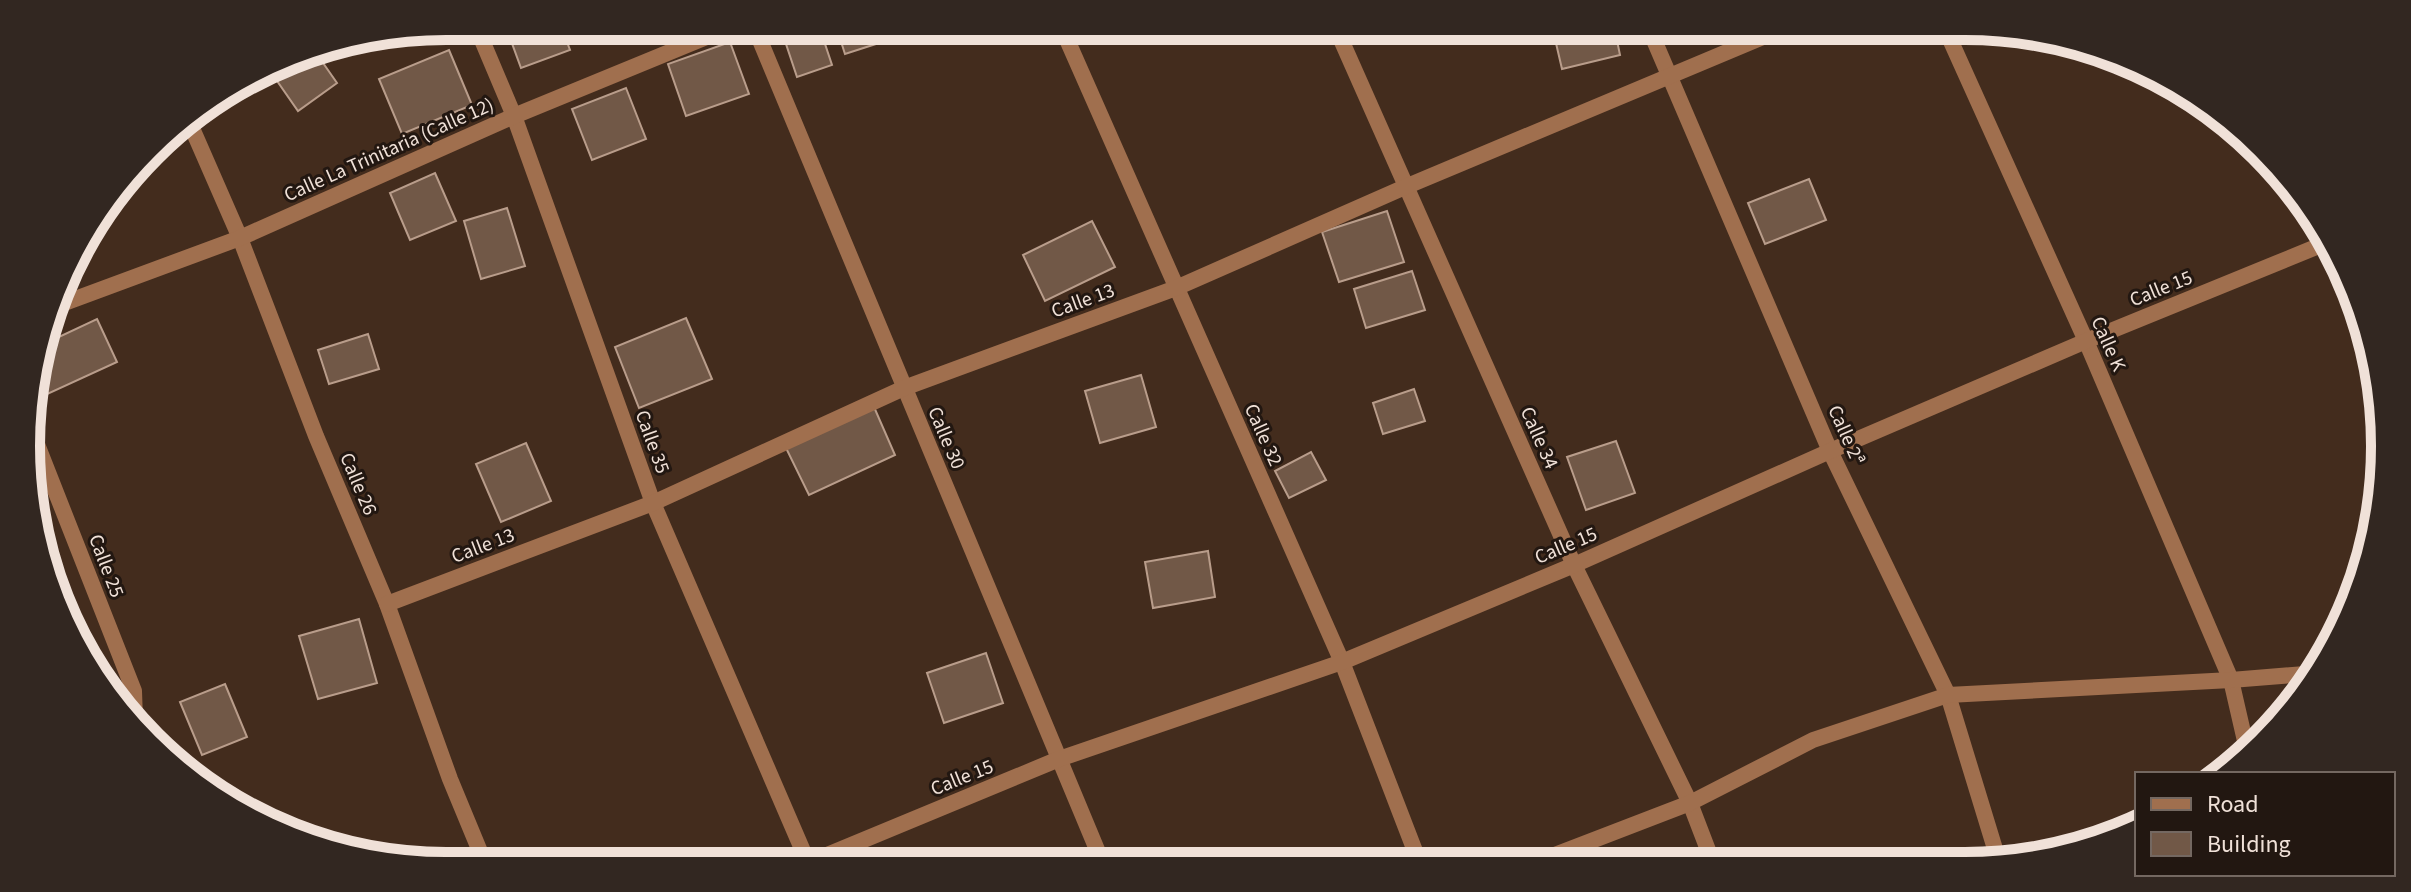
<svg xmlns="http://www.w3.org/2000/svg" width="2411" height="892" font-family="'Source Sans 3',sans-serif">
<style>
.building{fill:#715847;stroke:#b99d8b;stroke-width:2}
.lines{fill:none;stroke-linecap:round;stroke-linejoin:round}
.minor{stroke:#a06f4e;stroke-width:16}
.labels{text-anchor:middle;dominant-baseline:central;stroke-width:6;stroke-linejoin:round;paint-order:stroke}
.street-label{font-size:20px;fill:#f0e1d8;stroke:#221711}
.rim{fill:none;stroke:#f0e1d8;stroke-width:10}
</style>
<rect width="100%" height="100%" fill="#432c1d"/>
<g class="building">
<path d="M561 26 570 50 521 68 506 27Z"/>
<path d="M780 26H819L832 65 797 77Z"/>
<path d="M836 26H877L882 42 845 54Z"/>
<path d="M1552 26H1614L1620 55 1562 69Z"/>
<path d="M730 42 749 94 686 116 668 64Z"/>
<path d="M314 50 337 83 298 111 275 78Z"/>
<path d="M449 50 472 105 402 134 379 79Z"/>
<path d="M626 88 646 139 592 160 572 109Z"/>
<path d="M435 173 456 221 410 240 390 193Z"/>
<path d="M1809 179 1826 220 1765 244 1748 203Z"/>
<path d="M507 208 525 266 481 279 464 221Z"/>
<path d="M1387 211 1404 262 1339 282 1322 232Z"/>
<path d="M1092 221 1115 267 1045 301 1023 255Z"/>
<path d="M1412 271 1425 310 1366 328 1354 289Z"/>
<path d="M686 318 712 379 639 408 615 347Z"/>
<path d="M97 319 117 362 43 396 34 377 46 343Z"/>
<path d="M368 334 379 369 329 384 318 350Z"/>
<path d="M1141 375 1156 427 1100 443 1085 391Z"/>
<path d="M1414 389 1425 421 1383 434 1373 403Z"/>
<path d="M874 407 895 455 809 495 786 448Z"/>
<path d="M1616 441 1635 493 1586 510 1567 457Z"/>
<path d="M526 443 551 501 501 522 476 464Z"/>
<path d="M1311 452 1326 480 1289 498 1275 471Z"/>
<path d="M1208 551 1215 597 1153 608 1145 562Z"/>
<path d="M359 619 377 683 318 699 299 636Z"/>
<path d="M986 653 1003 703 944 723 927 673Z"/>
<path d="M225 684 247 737 202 755 180 702Z"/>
</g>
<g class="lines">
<g class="minor">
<path d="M476 26 514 116 653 503 809 865"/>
<path d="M754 26 1103 864"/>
<path d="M1061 26 1342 662 1420 864"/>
<path d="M1335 26 1574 565 1690 803 1713 863"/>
<path d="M1648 26 1830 451 1948 695 1999 862"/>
<path d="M1944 26 2086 341 2231 680 2248 754"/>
<path d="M188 119 240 238 316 436 387 604 450 779 486 866"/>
<path d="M59 305 240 238 514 116 733 26"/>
<path d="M31 429 134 691 135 720"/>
<path d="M387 604 653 503 904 388 1176 288 1405 187 1789 26"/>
<path d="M808 863 1059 759 1342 662 1574 565 1830 451 2086 341 2331 241"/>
<path d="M1534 863 1690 803 1813 740 1948 695 2231 680 2317 673"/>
</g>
</g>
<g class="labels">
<g class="street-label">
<text transform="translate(389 150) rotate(-24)">Calle La Trinitaria (Calle 12)</text>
<text transform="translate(2161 289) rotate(-22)">Calle 15</text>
<text transform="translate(1083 301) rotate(-20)">Calle 13</text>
<text transform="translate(2108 344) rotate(66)">Calle K</text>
<text transform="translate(1263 435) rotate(66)">Calle 32</text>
<text transform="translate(1846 435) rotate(66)">Calle 2ª</text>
<text transform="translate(946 438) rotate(67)">Calle 30</text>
<text transform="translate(1539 438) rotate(66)">Calle 34</text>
<text transform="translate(652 442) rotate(70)">Calle 35</text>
<text transform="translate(358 484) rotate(67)">Calle 26</text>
<text transform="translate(483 546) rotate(-21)">Calle 13</text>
<text transform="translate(1566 546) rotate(-23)">Calle 15</text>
<text transform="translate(106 566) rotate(69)">Calle 25</text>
<text transform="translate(962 778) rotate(-22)">Calle 15</text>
</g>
</g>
<path d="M0 0H2411V892H0ZM446 40H1965A406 406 0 0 1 2371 446V446A406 406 0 0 1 1965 852H446A406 406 0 0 1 40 446V446A406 406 0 0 1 446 40Z" fill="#322721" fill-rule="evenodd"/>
<path class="rim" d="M446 40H1965A406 406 0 0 1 2371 446V446A406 406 0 0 1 1965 852H446A406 406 0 0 1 40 446V446A406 406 0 0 1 446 40Z"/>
<rect x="2135" y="772" width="260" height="104" fill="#221711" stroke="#746861" stroke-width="2"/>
<rect x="2151" y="798" width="40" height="12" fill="#a06f4e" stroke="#746861" stroke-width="2"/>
<text x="2207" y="812" font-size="24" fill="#f0e1d8">Road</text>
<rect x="2151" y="832" width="40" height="24" fill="#715847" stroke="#746861" stroke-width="2"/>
<text x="2207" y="852" font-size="24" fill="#f0e1d8">Building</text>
</svg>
